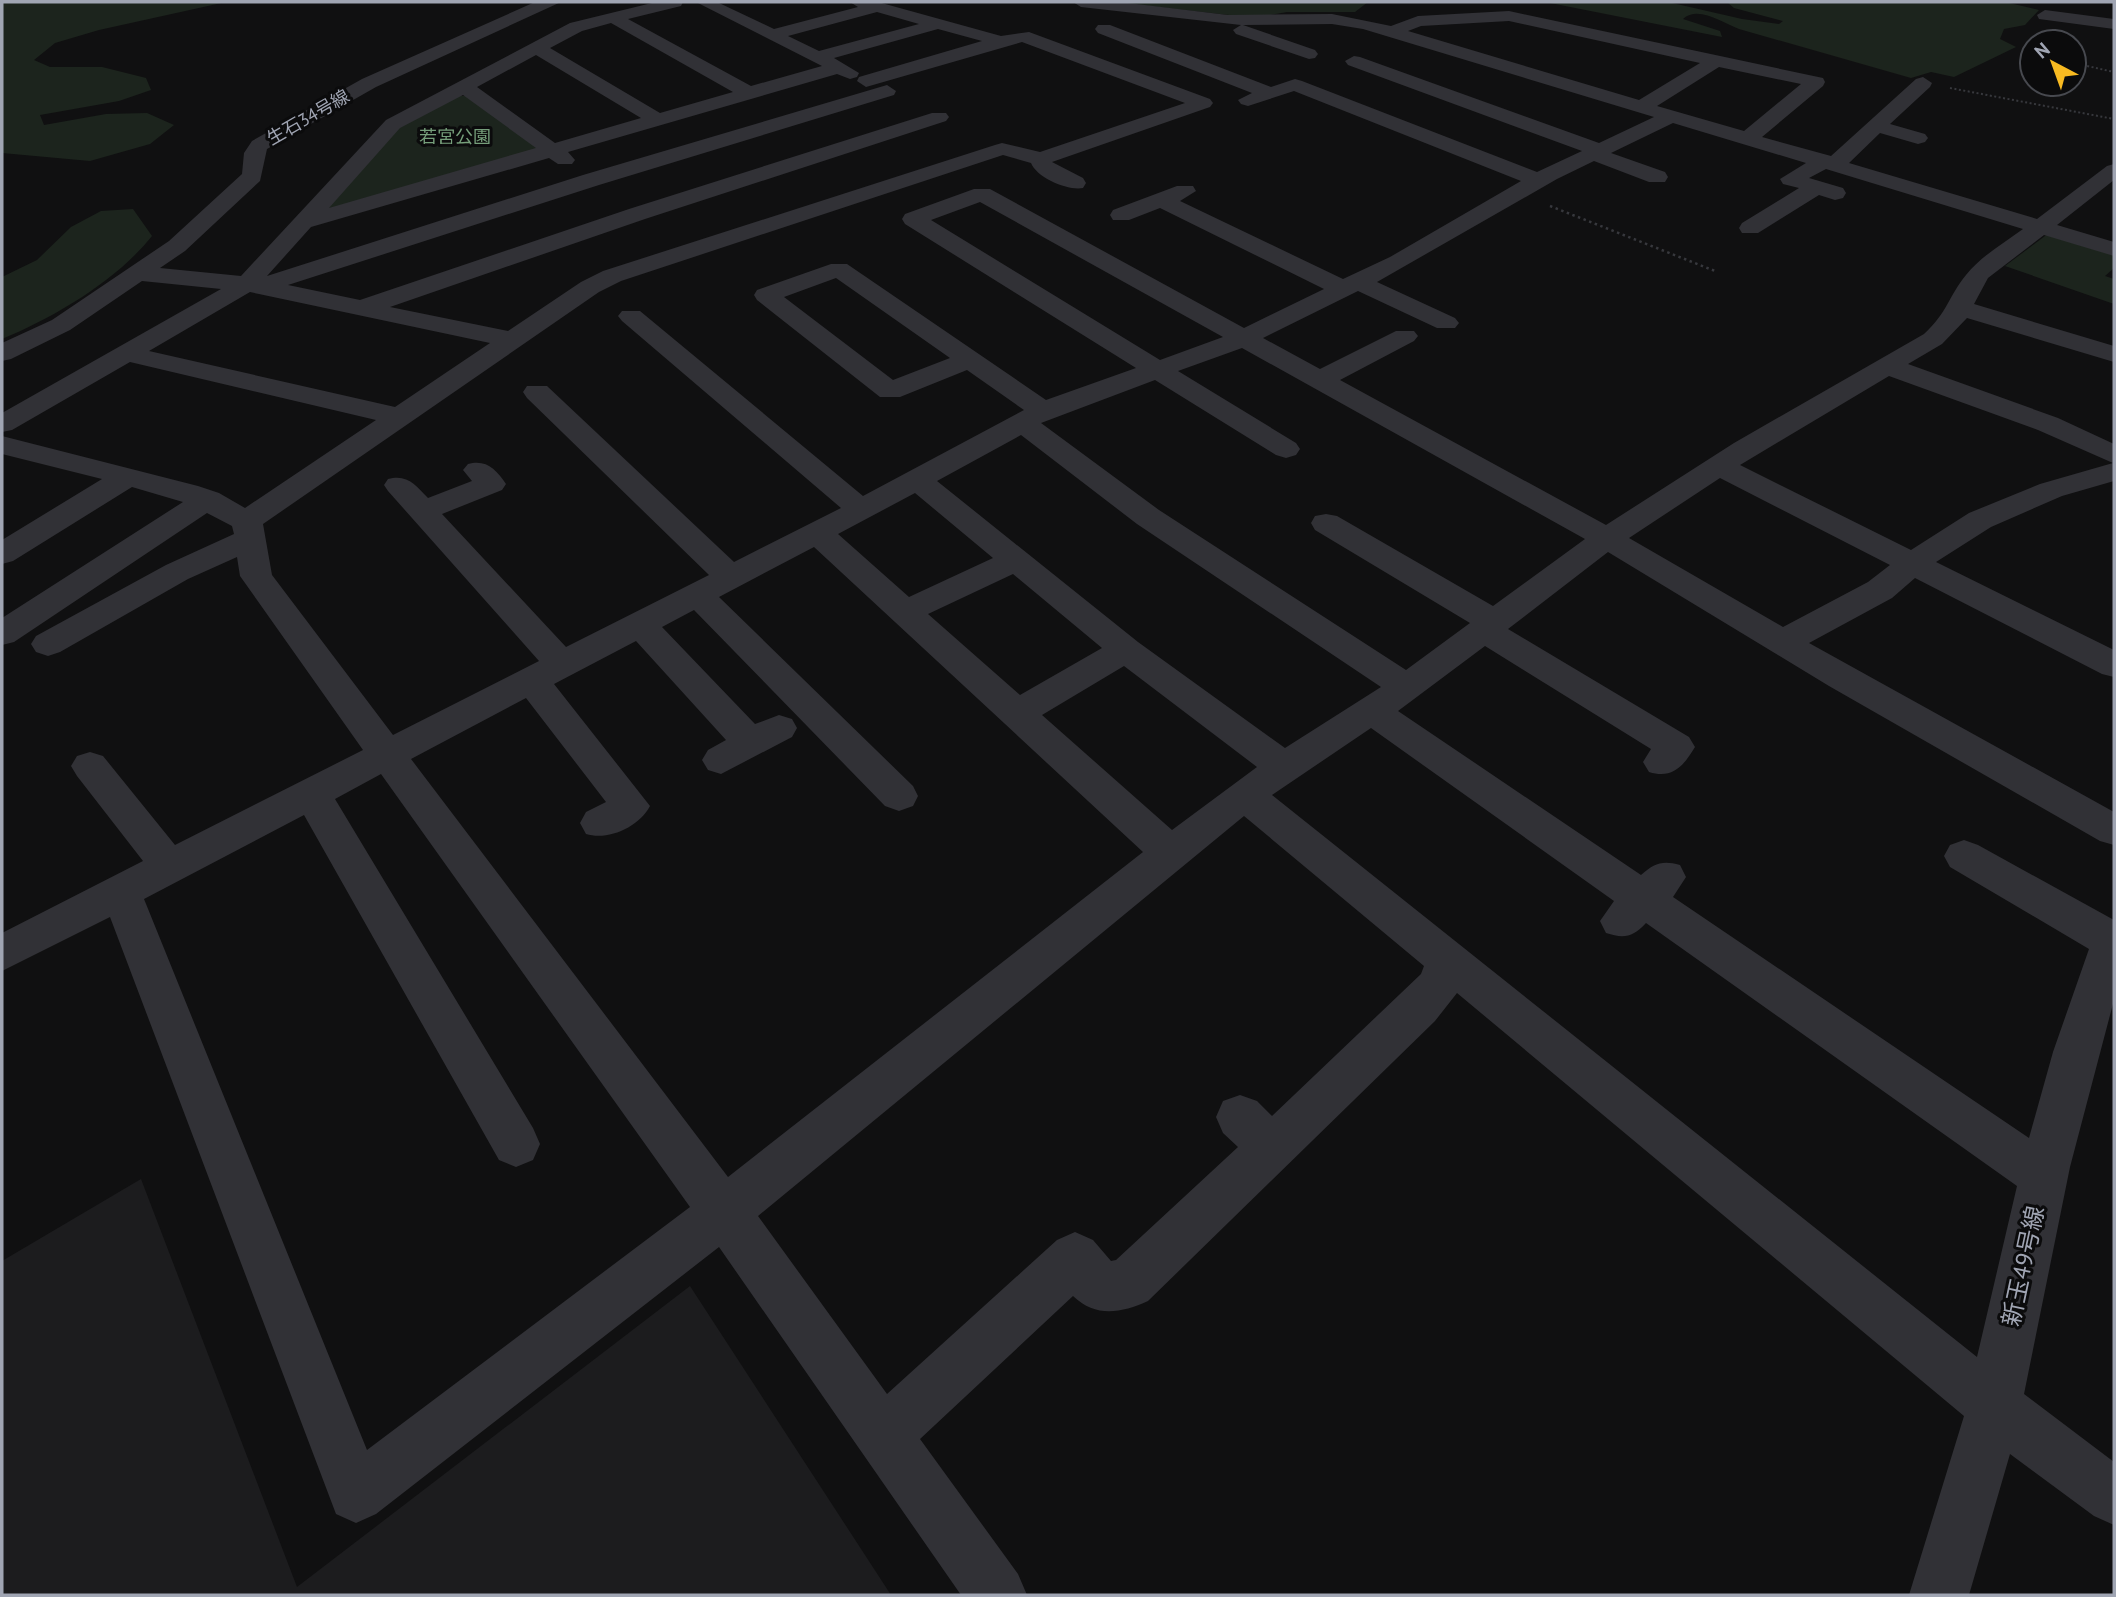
<svg xmlns="http://www.w3.org/2000/svg" width="2116" height="1597" font-family="'PT Sans','Noto Sans JP',sans-serif">
<style>
.built{fill:#1c1c1e}
.green{fill:#1c241d}
.lines{fill:none;stroke-linecap:round;stroke-linejoin:round}
.path-far1{stroke:#37383d;stroke-width:2;stroke-dasharray:2 2.5;stroke-linecap:butt}
.path{stroke:#37383d;stroke-width:2.5;stroke-dasharray:2.5 3.5;stroke-linecap:butt}
.minor{fill:#313136;fill-rule:evenodd}
.labels{text-anchor:middle;dominant-baseline:central;stroke-width:6;stroke-linejoin:round;paint-order:stroke}
.far-street-label{font-size:18px;fill:#a0a5b3;stroke:#0b0b0c}
.far-park-label{font-size:18px;fill:#769f7b;stroke:#0b0b0c}
.near-street-label{font-size:24px;fill:#a0a5b3;stroke:#0b0b0c}
</style>
<rect width="100%" height="100%" fill="#101011"/>
<path class="built" d="M141 1179 297 1587 690 1286 891 1595H2V1261Z"/>
<g class="green">
<path d="M2 2H226L99 30 55 43 34 60 50 67H102L146 78 151 90 119 101 40 115 44 125 106 114 147 113 174 125 150 144 90 161 2 153Z"/>
<path d="M1114 2H1368L1355 12H1287L1265 16 1229 15Z"/>
<path d="M1545 2H1668L1742 19 1779 24 1783 21 1734 8 1728 3 2005 2 2039 10 2025 25 2004 29 2000 39 2016 47 1954 77 1931 72 1911 78 1739 29C1723 23 1698 5 1683 19L1720 31 1722 37Z"/>
<path d="M455 96H470L541 150 329 212 319 209 397 126Z"/>
<path d="M133 209 152 236C116 281 55 317 2 339V277L37 260 71 227 101 211Z"/>
<path d="M2049 233 2114 253V268L2105 276 2114 279V304L2005 266Z"/>
</g>
<g class="lines">
<g class="path-far1">
<path d="M2074 63 2114 72"/>
<path d="M1950 88 2114 119"/>
</g>
<path class="path" d="M1550 206 1715 271"/>
<g class="minor">
<path d="M535 2H561L376 87 267 149 260 181 185 251 160 268 241 276 386 120 570 23 656 2H683L681 6 628 19 751 86 822 66 696 2H717L774 29 858 7 850 2H878L1001 36 1029 32 1210 99 1213 103 1210 107 1052 162 1083 178 1086 183 1083 188C1068 191 1037 178 1031 163L1003 155 621 281 599 292 263 524 272 575 393 735 539 661 388 491 384 485 388 479C408 474 415 485 428 498L472 481 463 470 468 464C486 459 496 469 506 484L502 490 442 514 566 647 709 575 527 398 523 392 527 386H547L734 562 841 508 622 321 618 316 622 311H640L863 496 1024 410 967 370 900 397H880L757 300 754 295 757 290 831 264H847L1046 400 1136 368 905 224 902 219 905 214 974 189H990L1244 328 1324 289 1160 208 1129 220H1113L1110 215 1113 210 1177 186H1193L1196 191 1180 201 1343 279 1390 257 1521 181 1294 91 1248 106 1241 104 1238 100 1252 93 1098 33 1095 29 1098 25H1110L1271 87 1295 79 1302 81 1537 172 1582 151 1348 65 1345 61 1354 56 1360 57 1599 143 1654 117 1363 29 1332 24 1243 25 1315 50 1318 54 1315 58 1309 59 1236 34 1233 30 1241 25 1081 7 1073 2H1120L1228 15 1332 14 1391 26 1418 16 1509 11 1823 78 1825 82 1823 86 1762 137 1831 156 1916 79 1923 77 1932 83 1930 87 1890 124 1925 134 1928 138 1925 142 1918 144 1880 133 1849 163 2037 219 2107 166 2114 164V180L2057 225 2114 242V256L2044 235 1988 278 1974 304 2114 346V362L1967 318 1942 344 1908 364 2058 418 2114 444V481L2062 496 1991 527 1936 562 2114 650V677L2102 674 1915 578 1892 598 1809 643 2114 812V845L2100 841 1829 686 1608 552 1508 629 1689 737 1695 747C1683 767 1672 779 1649 772L1643 762 1651 749 1485 646 1398 711 1641 875C1654 863 1663 860 1680 865L1686 877 1673 897 2029 1138 2053 1052 2089 949 1950 867 1944 856 1950 845 1964 840 1978 845 2114 920V1000L2070 1167 2024 1394 2114 1462V1525L2094 1516 2010 1454 1969 1595H1909L1964 1416 1457 993 1435 1021 1148 1301C1121 1313 1096 1318 1073 1296L920 1439 1018 1574 1027 1595H961L719 1247 376 1514 356 1523 336 1514 110 917 2 971V933L143 861 77 776 71 766 77 756 90 752 103 756 175 845 363 750 245 583 240 576 237 557 188 579 60 652 48 656 36 652 31 644 36 636 166 565 234 534 232 526 207 513 14 642 2 645V618L183 502 132 487 13 561 2 564V540L102 479 2 454V436L198 486 219 493 245 508 376 420 130 362 12 430 2 432V413L221 289 142 281 70 330 11 359 2 361V343L52 320 169 241 242 174 244 153 252 141 362 79ZM877 12 919 24 819 51 788 36ZM1509 21 1700 63 1639 100 1408 31 1421 26ZM611 23 733 92 660 113 550 48 582 31ZM938 29 982 41 859 77 857 81 866 87 1022 42 1185 103 1040 152 1002 143 995 145 603 271 581 282 508 331 390 307 645 219 946 121 949 117 946 113H932L629 209 360 300 288 285 599 185 894 95 896 91 887 85 583 175 267 276 311 227 549 158 558 164H572L575 160 568 152 837 74 850 79 857 77 859 73 834 58ZM536 55 641 118 555 143 477 87ZM1719 67 1801 84 1744 131 1657 106ZM463 95 536 148 329 208 400 128ZM1673 123 1806 163 1780 179 1783 184 1799 188 1742 223 1739 228 1742 233H1758L1819 195 1835 200 1843 198 1846 193 1843 188 1809 178 1826 169 2023 229C2004 243 1981 256 1966 275 1948 297 1948 312 1924 334L1734 443 1606 525 1340 380 1414 341 1418 336 1414 331H1396L1320 369 1263 338 1358 291 1437 328H1455L1459 323 1455 318 1377 282 1557 179 1594 161 1649 182H1665L1668 177 1665 172 1611 153ZM980 202 1223 337 1160 360 931 220ZM836 278 950 358 893 380 784 297ZM250 292 259 294 490 343 395 407 149 351ZM1242 348 1585 539 1493 606 1337 516 1326 514 1315 516 1311 523 1315 530 1470 623 1406 670 1159 510 1041 423 1155 380 1276 455 1286 458 1296 455 1300 449 1296 443 1178 371ZM1889 376 2038 430 2113 463 2040 484 1969 513 1911 550 1740 465ZM1021 435 1137 524 1381 687 1285 748 1138 642 937 481ZM1720 478 1890 565 1868 582 1783 627 1629 538ZM915 493 993 558 909 597 838 534ZM814 547 1143 852 728 1177 411 759 526 698 606 802 586 812 580 823 586 834C608 841 639 827 650 806L554 684 636 641 726 740 708 750 702 760 708 770 721 774 792 737 797 728 792 719 779 715 755 724 662 627 694 610 885 806 899 811 913 806 918 796 913 786 719 597ZM1013 574 1102 648 1020 695 928 614ZM1124 666 1257 767 1172 830 1042 715ZM1371 728 1614 901 1600 921 1606 933C1624 939 1633 937 1646 923L2017 1186 1977 1357 1272 795ZM381 774 690 1207 367 1450 144 899 304 815 499 1160 516 1167 533 1160 540 1144 533 1128 335 799ZM1244 816 1424 966 1421 974 1272 1116 1257 1101 1240 1095 1223 1101 1216 1117 1223 1133 1238 1147 1116 1260 1111 1261 1093 1240 1075 1232 1057 1240 887 1394 758 1216Z"/>
<path d="M2045 10 2114 19V29L2039 19 2037 15Z"/>
</g>
</g>
<g class="labels">
<g class="far-street-label">
<text transform="translate(308 117) rotate(-30)">生石34号線</text>
</g>
<g class="far-park-label">
<text x="455" y="136">若宮公園</text>
</g>
<g class="near-street-label">
<text transform="translate(2023 1266) rotate(-78)">新玉49号線</text>
</g>
</g>
<rect width="2116" height="1597" fill="none" stroke="#a0a5b3" stroke-width="7"/>
<g transform="translate(2053 63) rotate(319)"><circle r="33" fill="#0b0b0c" stroke="#47494f" stroke-width="2"/>
<path d="M0-5L12 26L0 18L-12 26Z" fill="#f8ba21"/>
<text y="-10" font-size="19" font-weight="bold" text-anchor="middle" fill="#a0a5b3">N</text>
</g>
</svg>
